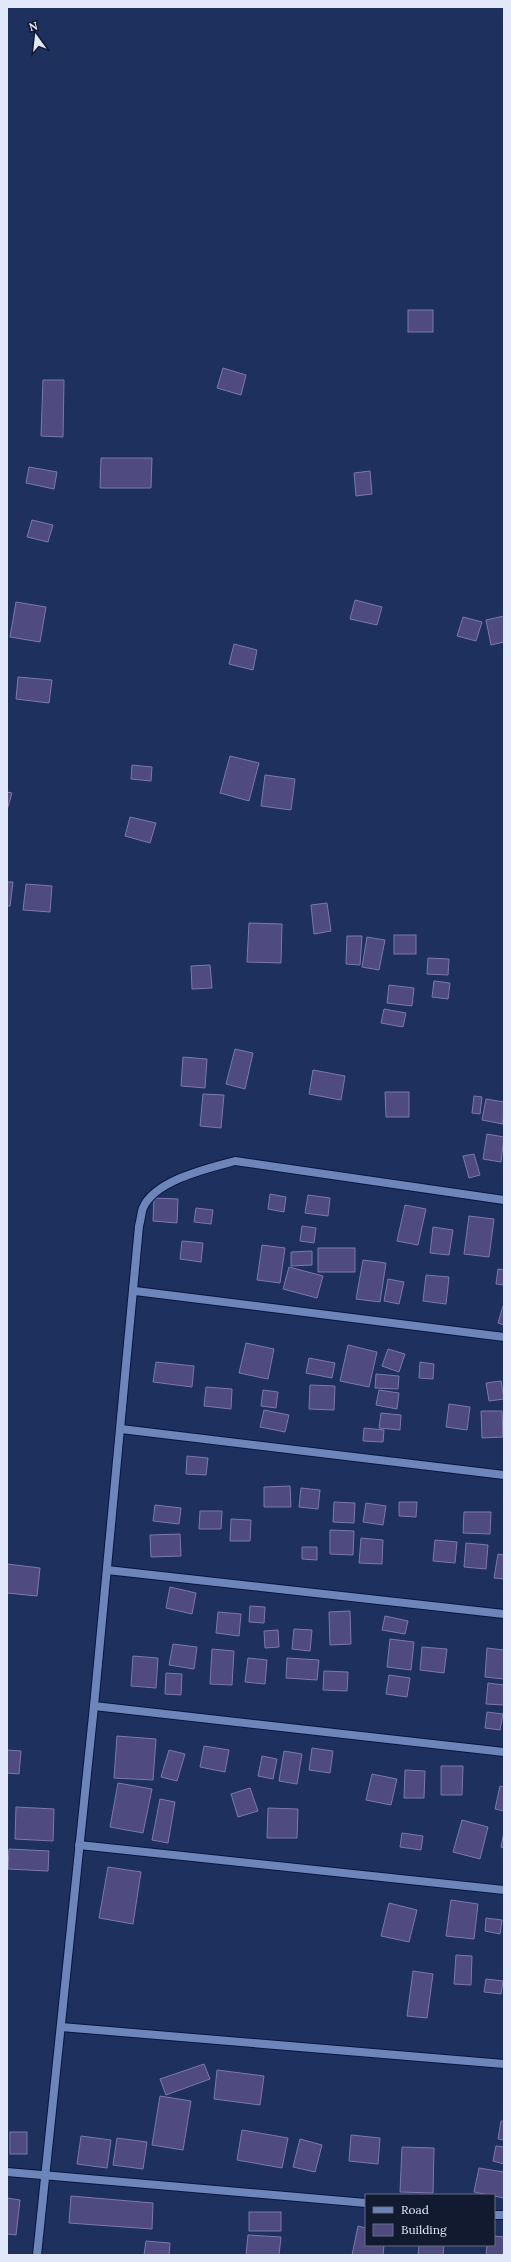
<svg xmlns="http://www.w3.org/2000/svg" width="511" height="2262" font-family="Lora,serif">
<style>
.building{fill:#4f4a7f;stroke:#7b78b0}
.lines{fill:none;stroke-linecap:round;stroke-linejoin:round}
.street-casing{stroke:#081642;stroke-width:10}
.street{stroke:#6e85ba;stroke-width:8}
</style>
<rect width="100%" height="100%" fill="#1e305e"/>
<g class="building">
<rect x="408" y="310" width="25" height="22"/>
<path d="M223 368 246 375 241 395 217 388Z"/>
<path d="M43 380H64L63 437 41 436Z"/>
<path d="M101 458H152L151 488H100Z"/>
<path d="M29 467 57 472 54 489 26 483Z"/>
<path d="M370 471 372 494 356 496 354 473Z"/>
<path d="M32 520 53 525 48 542 27 537Z"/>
<path d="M355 600 382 607 377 625 350 619Z"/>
<path d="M16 602 46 607 40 642 10 637Z"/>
<path d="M504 616V642L491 645 486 620Z"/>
<path d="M463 617 482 622 476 641 457 636Z"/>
<path d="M234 644 257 650 253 670 229 664Z"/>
<path d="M18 677 52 680 49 703 16 699Z"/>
<path d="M230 756 259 763 249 801 220 793Z"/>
<path d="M132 765 152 767 151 781 131 779Z"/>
<path d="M265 775 295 779 291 810 261 806Z"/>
<path d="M7 792 12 793 7 810Z"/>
<path d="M130 817 156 823 150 843 125 836Z"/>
<path d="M7 882H13L10 906H7Z"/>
<path d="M26 884 52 886 50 912 23 910Z"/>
<path d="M327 903 331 931 314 934 311 905Z"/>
<path d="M249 923 282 924 281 963 247 962Z"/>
<rect x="394" y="935" width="22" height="19"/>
<path d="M347 936H362L360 965 346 964Z"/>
<path d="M367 937 385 940 379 970 362 967Z"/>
<path d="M428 958 449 959 448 975 427 974Z"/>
<path d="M210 965 212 988 192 989 191 966Z"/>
<path d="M434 981 450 983 448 999 432 997Z"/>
<path d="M389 985 414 988 412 1006 387 1003Z"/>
<path d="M384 1009 406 1013 403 1027 381 1023Z"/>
<path d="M235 1049 253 1053 245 1089 226 1084Z"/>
<path d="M183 1057 207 1059 205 1088 181 1086Z"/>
<path d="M313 1070 345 1076 341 1100 309 1094Z"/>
<path d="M385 1092H409V1117H386Z"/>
<path d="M203 1094 224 1095 221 1128 200 1126Z"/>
<path d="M474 1096 482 1097 480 1114 472 1113Z"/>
<path d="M486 1099 504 1102 503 1124 482 1120Z"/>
<path d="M487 1134 504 1137 501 1162 483 1159Z"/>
<path d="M474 1154 480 1175 469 1178 463 1156Z"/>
<path d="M270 1194 286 1197 284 1212 268 1209Z"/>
<path d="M308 1195 330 1198 328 1216 305 1213Z"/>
<path d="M154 1198 178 1199 177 1223 153 1221Z"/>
<path d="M405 1205 426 1209 418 1245 397 1241Z"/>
<path d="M196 1208 213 1210 211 1224 194 1222Z"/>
<path d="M469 1216 494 1219 489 1257 464 1254Z"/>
<path d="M302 1226 316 1228 314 1243 300 1241Z"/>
<path d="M433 1227 453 1230 449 1255 430 1253Z"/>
<path d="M182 1241 203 1243 201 1262 180 1259Z"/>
<path d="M262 1245 285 1248 280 1283 257 1280Z"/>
<rect x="318" y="1248" width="37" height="24"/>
<path d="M312 1251V1265L291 1266V1252Z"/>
<path d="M363 1260 386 1263 380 1302 356 1299Z"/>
<path d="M289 1267 323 1276 317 1298 283 1289Z"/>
<path d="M498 1269 504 1270V1285L496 1284Z"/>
<path d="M426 1275 449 1277 446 1304 423 1301Z"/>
<path d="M388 1279 404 1282 399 1304 384 1301Z"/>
<path d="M503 1306H504V1325L498 1323Z"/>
<path d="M246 1343 274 1349 268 1379 239 1373Z"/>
<path d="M348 1345 377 1352 369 1387 340 1381Z"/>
<path d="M388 1349 405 1354 399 1372 382 1366Z"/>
<path d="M309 1358 335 1363 332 1378 306 1373Z"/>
<path d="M156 1362 194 1366 192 1387 153 1382Z"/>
<path d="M420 1362 434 1364 433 1379 419 1378Z"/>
<path d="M376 1374 399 1376 398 1389 375 1388Z"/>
<path d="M501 1381 504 1399 489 1401 486 1383Z"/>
<path d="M310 1385 335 1386 334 1410 309 1409Z"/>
<path d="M206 1387 232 1389 231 1409 204 1406Z"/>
<path d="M263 1390 278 1392 276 1408 261 1406Z"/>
<path d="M379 1390 399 1393 397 1409 376 1405Z"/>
<path d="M449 1404 470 1407 467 1430 446 1427Z"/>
<path d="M264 1410 289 1415 285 1432 260 1427Z"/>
<path d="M481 1411H502L503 1437 482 1438Z"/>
<path d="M381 1413 401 1415 400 1430 379 1428Z"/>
<path d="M364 1428 384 1430 383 1442 363 1441Z"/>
<path d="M187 1456 208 1458 206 1475 186 1474Z"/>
<path d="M290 1486 291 1507H264V1487Z"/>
<path d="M301 1488 320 1490 318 1509 299 1507Z"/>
<path d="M334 1502 355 1503 354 1523 333 1522Z"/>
<path d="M399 1502H417L416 1517 399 1516Z"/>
<path d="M366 1503 386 1506 383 1525 363 1522Z"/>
<path d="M155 1505 181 1508 179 1524 153 1521Z"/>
<path d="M200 1511H222L221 1529H199Z"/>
<path d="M464 1512H491L490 1534 463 1533Z"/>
<path d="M231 1519 251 1520 250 1541H230Z"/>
<path d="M330 1530 354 1531 353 1555 330 1554Z"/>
<path d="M180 1534 181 1556 151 1557 150 1535Z"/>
<path d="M361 1538 383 1540 382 1564 359 1563Z"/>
<path d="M435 1540 457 1542 455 1563 433 1561Z"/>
<path d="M466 1543 488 1545 486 1569 464 1567Z"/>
<path d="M302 1547H317V1560L302 1559Z"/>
<path d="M498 1554 504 1555V1579L494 1578Z"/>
<path d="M7 1564 40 1568 37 1596 7 1593Z"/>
<path d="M170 1587 196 1593 192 1614 166 1608Z"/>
<path d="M250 1606 265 1607 264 1623 249 1622Z"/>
<path d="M350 1611 351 1644 330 1645 329 1612Z"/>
<path d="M218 1612 241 1614 239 1636 216 1633Z"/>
<path d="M385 1616 408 1621 405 1634 382 1630Z"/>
<path d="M294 1629 312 1630 310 1651 292 1649Z"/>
<path d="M278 1630 279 1647 265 1648 264 1631Z"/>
<path d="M390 1639 414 1642 411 1670 387 1667Z"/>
<path d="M173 1644 197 1647 194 1669 169 1665Z"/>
<path d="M422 1647 447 1649 444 1673 420 1670Z"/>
<path d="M487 1648 504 1650V1679L485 1677Z"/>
<path d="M212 1649 234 1651 232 1685 210 1684Z"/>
<path d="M133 1656 158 1658 156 1688 131 1686Z"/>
<path d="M248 1658 267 1660 265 1684 245 1682Z"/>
<path d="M287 1658 319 1660 317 1680 286 1678Z"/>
<path d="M324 1671 348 1672 347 1691 323 1690Z"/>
<path d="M166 1673 182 1674 181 1695 165 1694Z"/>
<path d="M389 1675 410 1678 407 1697 386 1694Z"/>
<path d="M488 1683 504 1685V1705L486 1704Z"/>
<path d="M487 1712 503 1714 500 1730 485 1728Z"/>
<path d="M117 1736 156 1739 153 1780 114 1778Z"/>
<path d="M204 1746 229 1750 225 1772 200 1767Z"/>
<path d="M312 1748 333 1751 330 1773 309 1770Z"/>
<path d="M7 1750 21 1751 19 1774 7 1773Z"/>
<path d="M169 1750 185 1754 177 1781 161 1777Z"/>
<path d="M284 1751 302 1754 297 1784 279 1781Z"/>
<path d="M262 1756 277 1759 273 1779 258 1776Z"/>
<path d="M441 1766H463L462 1795H441Z"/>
<path d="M405 1770 425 1771 424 1798H404Z"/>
<path d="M372 1774 397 1779 391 1805 366 1800Z"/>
<path d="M118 1783 152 1789 143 1833 110 1827Z"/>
<path d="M500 1786 504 1787V1811L495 1809Z"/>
<path d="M250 1788 258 1811 238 1817 231 1794Z"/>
<path d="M160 1799 175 1802 168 1843 152 1840Z"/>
<path d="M16 1807 54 1809 53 1841 15 1839Z"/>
<path d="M268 1808 298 1809 297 1838H267Z"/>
<path d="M462 1820 488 1827 480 1859 453 1852Z"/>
<path d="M504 1832V1848L501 1847Z"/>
<path d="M402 1833 423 1836 421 1850 400 1847Z"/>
<path d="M9 1849 49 1851 48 1871 8 1869Z"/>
<path d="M108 1867 141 1872 133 1924 99 1918Z"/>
<path d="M451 1900 478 1904 474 1939 446 1936Z"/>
<path d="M389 1903 417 1910 409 1942 381 1936Z"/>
<path d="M486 1918 502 1920 500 1934 485 1931Z"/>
<path d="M456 1955 472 1956 471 1985 454 1984Z"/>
<path d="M413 1971 433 1974 427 2018 407 2016Z"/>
<path d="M486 1979 503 1981 501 1994 484 1992Z"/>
<path d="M204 2064 210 2079 166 2095 160 2079Z"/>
<path d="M217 2070 264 2076 260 2105 214 2099Z"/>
<path d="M160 2096 191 2101 183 2150 152 2145Z"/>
<path d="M501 2121H504V2140L498 2139Z"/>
<path d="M242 2130 288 2138 282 2168 237 2160Z"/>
<rect x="10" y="2132" width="17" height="22"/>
<path d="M351 2135 380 2138 378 2164 349 2161Z"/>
<path d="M81 2136 111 2140 107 2168 77 2164Z"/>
<path d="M117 2138 147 2142 143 2169 113 2165Z"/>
<path d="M300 2139 322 2145 315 2172 293 2167Z"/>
<path d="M496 2146 504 2147V2164L493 2161Z"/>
<path d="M402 2147 434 2148 433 2193 400 2192Z"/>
<path d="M479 2168 504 2172V2198L474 2192Z"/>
<path d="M71 2196 153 2203 152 2229 69 2223Z"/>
<path d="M7 2198 20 2200 16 2235 7 2234Z"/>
<rect x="249" y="2212" width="32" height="19"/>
<path d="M358 2226 366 2228V2245H384L383 2255H352Z"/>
<path d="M248 2235 281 2237 279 2255H246Z"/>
<path d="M494 2236 504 2237V2255H486L487 2245H494Z"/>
<path d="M146 2241 170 2243 169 2255H144Z"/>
<path d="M419 2245H444L443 2255H418Z"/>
</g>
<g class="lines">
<defs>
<g id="street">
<path d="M135 1291 504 1337"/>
<path d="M121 1429 504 1475"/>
<path d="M107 1570 504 1614"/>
<path d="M94 1706 504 1752"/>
<path d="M79 1845 504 1890"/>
<path d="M61 2027 504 2064"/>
<path d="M7 2172 366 2203"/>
<path d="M494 2215H504"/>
<path d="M37 2255 94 1706 139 1226C141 1220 141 1213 143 1208 155 1180 209 1168 235 1161L504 1200"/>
</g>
</defs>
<use href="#street" class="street-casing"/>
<use href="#street" class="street"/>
</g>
<rect width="511" height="2262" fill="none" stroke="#e0e8fa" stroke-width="16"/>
<rect x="365" y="2194" width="130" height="52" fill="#111a2f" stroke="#646c80"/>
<rect x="373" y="2207" width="20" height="6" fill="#6e85ba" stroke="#646c80"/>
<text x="401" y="2214" font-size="12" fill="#e0e8fa">Road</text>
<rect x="373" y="2224" width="20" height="12" fill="#4f4a7f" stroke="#646c80"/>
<text x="401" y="2234" font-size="12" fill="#e0e8fa">Building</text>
<g transform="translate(36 36) rotate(345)" stroke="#111a2f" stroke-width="3" paint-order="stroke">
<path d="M0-3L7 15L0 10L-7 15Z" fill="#e0e8fa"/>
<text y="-6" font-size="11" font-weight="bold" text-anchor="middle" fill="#e0e8fa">N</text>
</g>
</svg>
